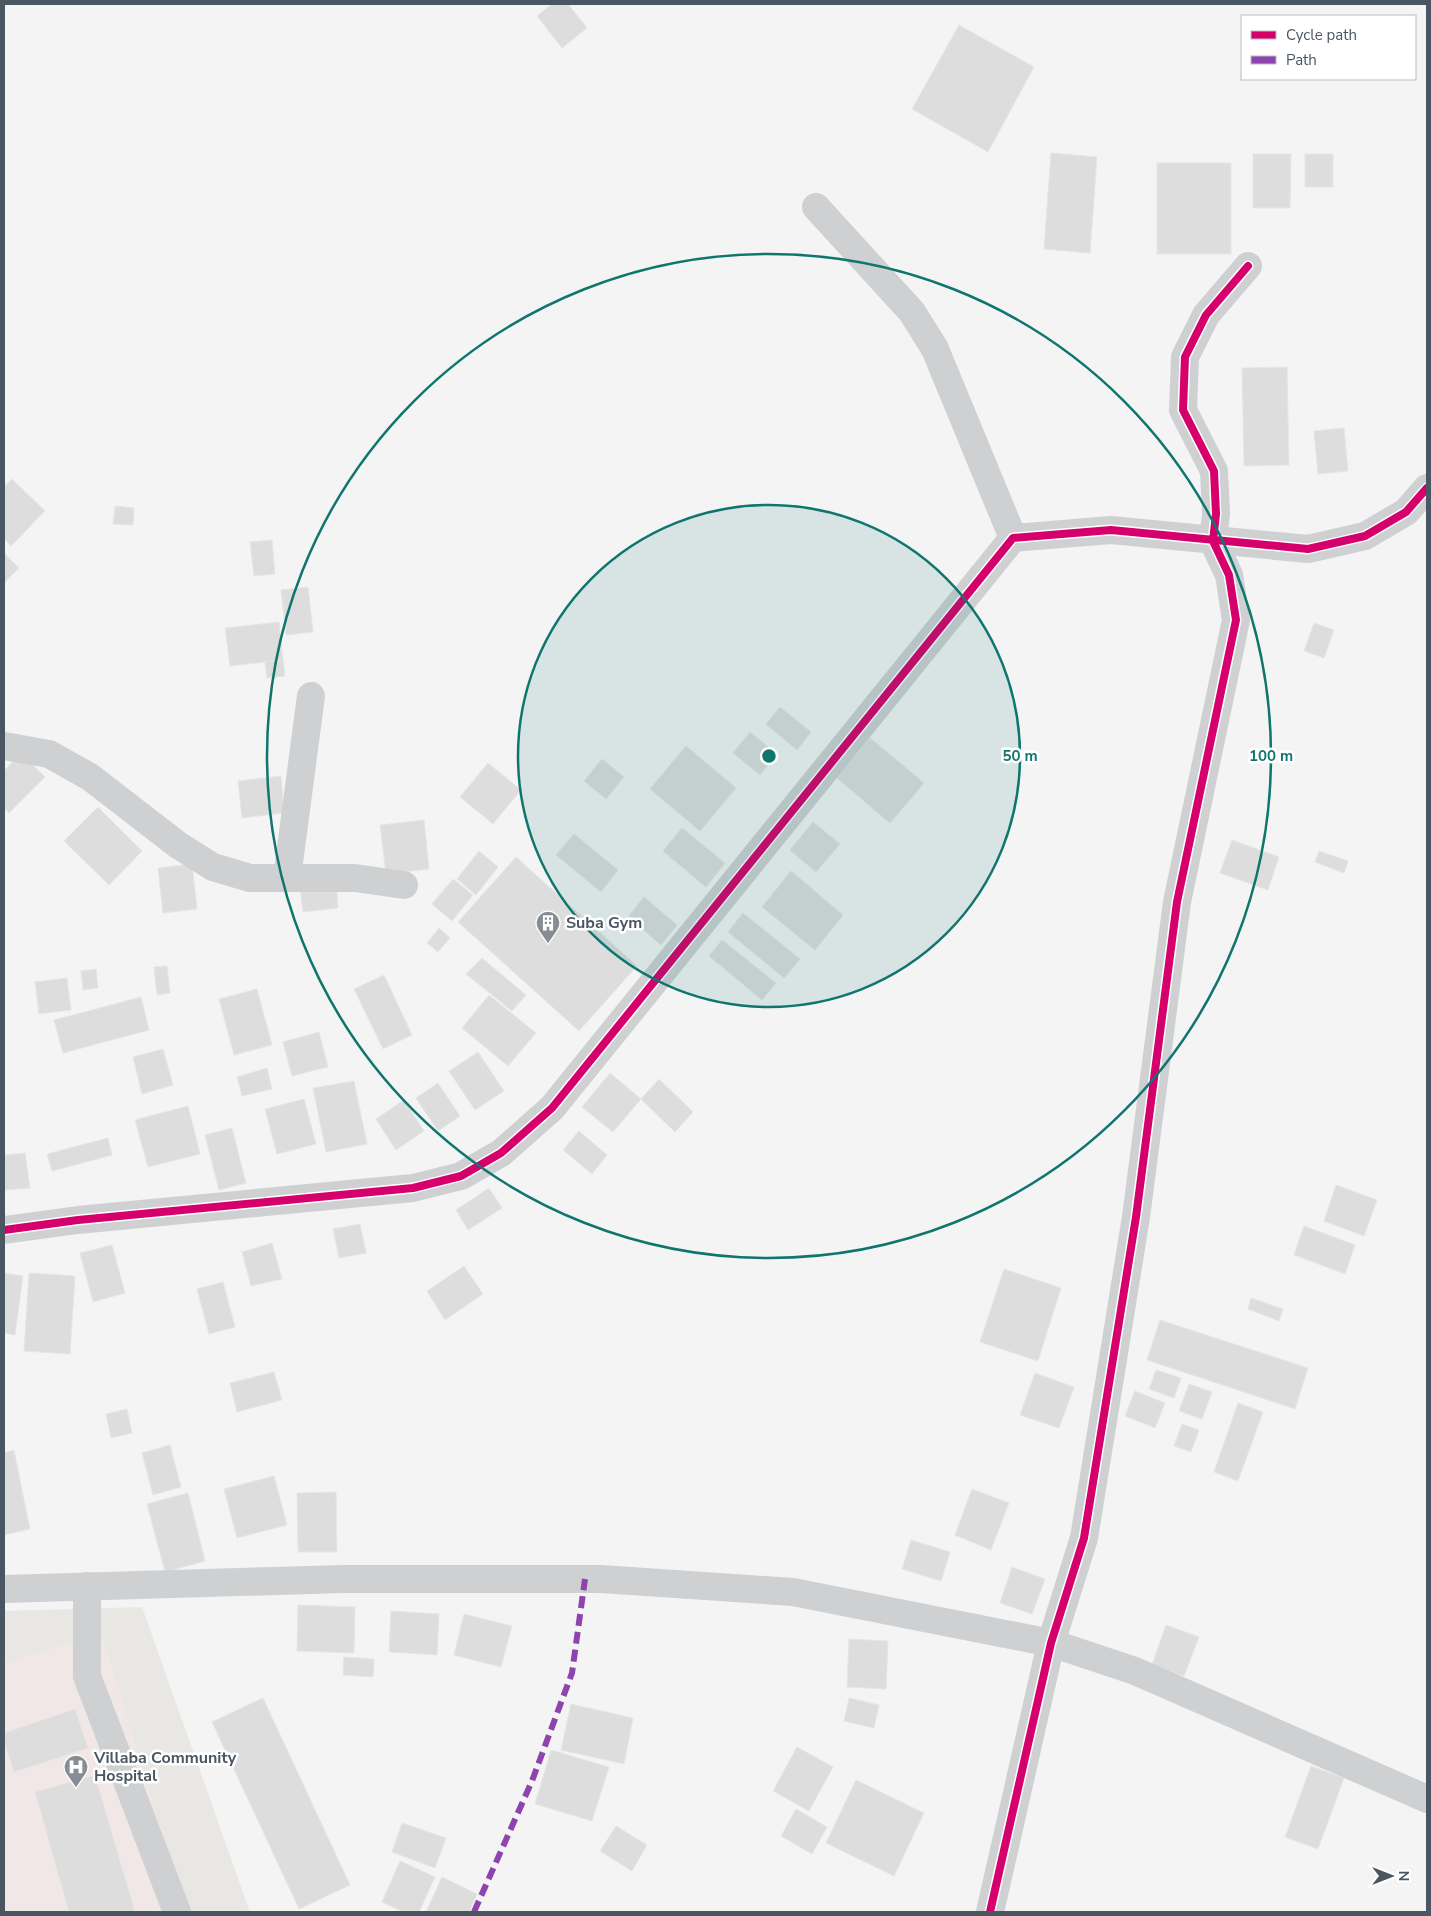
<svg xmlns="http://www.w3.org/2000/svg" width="1431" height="1916" font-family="'Nunito Sans',sans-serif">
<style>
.commercial{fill:#e8e7e3}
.medical{fill:#f1e7e6}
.building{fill:#ddddde;stroke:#e5e6e7}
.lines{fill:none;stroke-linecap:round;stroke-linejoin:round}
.minor{stroke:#ced0d2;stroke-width:28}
.quiet{stroke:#8e44ad;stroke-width:6;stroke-dasharray:12 6;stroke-linecap:butt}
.cycleway-casing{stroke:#fff;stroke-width:11}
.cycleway{stroke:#d6006c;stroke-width:8}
.ring{fill:none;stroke:#0f766e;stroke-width:2.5}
.labels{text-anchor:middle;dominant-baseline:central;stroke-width:5;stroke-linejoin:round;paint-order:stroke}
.poi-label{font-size:16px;font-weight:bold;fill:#4a5661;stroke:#fff;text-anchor:start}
.centre{fill:#0f766e;stroke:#fff;stroke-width:2.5}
.ring-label{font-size:15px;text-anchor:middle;font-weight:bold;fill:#0f766e;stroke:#fff;stroke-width:5;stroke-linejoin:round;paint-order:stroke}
</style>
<rect width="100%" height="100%" fill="#f4f4f4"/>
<path class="commercial" d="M142 1607 250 1912H4V1611Z"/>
<path class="medical" d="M102 1634 186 1912H4V1663Z"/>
<g class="building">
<path d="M552 4H568L587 28 562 48 537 16Z"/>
<path d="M959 25 1034 67 988 152 912 109Z"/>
<path d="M1051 153 1097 157 1090 253 1044 249Z"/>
<path d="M1253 154H1291L1290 208H1253Z"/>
<rect x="1305" y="154" width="28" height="33"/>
<rect x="1157" y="163" width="74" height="91"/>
<path d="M1287 367 1289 465 1244 466 1242 368Z"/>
<path d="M1344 428 1348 471 1318 474 1314 431Z"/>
<path d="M12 479 45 511 11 546 4 538V487Z"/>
<path d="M115 506 134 508 133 525 113 524Z"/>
<path d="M272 540 275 574 254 576 250 542Z"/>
<path d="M4 553 19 568 4 583Z"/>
<path d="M308 587 313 632 286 635 281 590Z"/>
<path d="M279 622 283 660 230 666 225 628Z"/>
<path d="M1314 623 1334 630 1324 658 1304 651Z"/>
<path d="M283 660 285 676 267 678 265 662Z"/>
<path d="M780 707 811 732 797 750 766 724Z"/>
<path d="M750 732 777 754 760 775 733 753Z"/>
<path d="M870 738 924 783 890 823 837 778Z"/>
<path d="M686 746 736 788 700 831 650 789Z"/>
<path d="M21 753 45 777 9 813 4 808V771Z"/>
<path d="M602 759 624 777 606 799 584 781Z"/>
<path d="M488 763 521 790 493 824 460 797Z"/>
<path d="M281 776 284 813 242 818 238 781Z"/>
<path d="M98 807 142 851 109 885 64 841Z"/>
<path d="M424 820 429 869 386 874 380 825Z"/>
<path d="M813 822 840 844 816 872 790 850Z"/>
<path d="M682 828 725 863 706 887 663 851Z"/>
<path d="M574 834 618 870 601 892 556 855Z"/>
<path d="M1232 840 1279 857 1268 890 1220 873Z"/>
<path d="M479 851 498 867 476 895 457 879Z"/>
<path d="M1319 851 1348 861 1344 873 1315 862Z"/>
<path d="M516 857 637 966 579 1031 458 922Z"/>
<path d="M192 864 197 909 163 913 158 868Z"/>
<path d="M791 871 843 915 815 950 762 907Z"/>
<path d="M453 879 473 895 452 921 432 904Z"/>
<path d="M336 882 338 908 303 912 300 886Z"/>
<path d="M644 897 677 925 661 945 628 917Z"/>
<path d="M743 913 800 959 784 978 728 932Z"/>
<path d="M439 928 450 938 438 952 427 943Z"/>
<path d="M722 940 776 983 762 1000 709 956Z"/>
<path d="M482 958 526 995 512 1011 466 974Z"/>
<path d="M167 966 170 993 157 995 154 967Z"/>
<path d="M96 969 98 988 83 990 81 971Z"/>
<path d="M384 975 412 1035 383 1049 354 989Z"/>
<path d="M67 978 71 1010 39 1014 35 982Z"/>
<path d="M257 989 272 1045 234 1055 219 999Z"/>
<path d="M489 995 536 1033 508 1066 462 1028Z"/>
<path d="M141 997 149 1030 63 1053 54 1020Z"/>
<path d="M319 1032 328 1067 292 1076 283 1042Z"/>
<path d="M163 1049 173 1085 142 1094 133 1057Z"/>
<path d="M478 1052 504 1091 475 1110 449 1071Z"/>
<path d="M267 1068 272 1089 242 1096 237 1077Z"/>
<path d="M610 1073 641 1099 613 1132 582 1107Z"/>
<path d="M659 1079 693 1112 675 1132 641 1099Z"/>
<path d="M354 1081 367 1144 326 1152 313 1088Z"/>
<path d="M438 1083 460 1116 438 1131 416 1098Z"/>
<path d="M304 1099 316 1144 277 1154 265 1109Z"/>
<path d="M404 1100 424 1131 396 1150 376 1119Z"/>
<path d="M188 1106 200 1154 148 1167 135 1120Z"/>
<path d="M232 1128 246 1183 219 1190 205 1135Z"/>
<path d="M579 1131 607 1155 592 1174 563 1150Z"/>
<path d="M108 1138 112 1155 52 1171 47 1154Z"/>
<path d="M25 1153 30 1188 4 1190V1155Z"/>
<path d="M1336 1185 1377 1200 1364 1236 1324 1221Z"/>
<path d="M489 1188 502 1208 468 1230 456 1210Z"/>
<path d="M360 1224 366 1253 339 1258 333 1229Z"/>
<path d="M1304 1226 1355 1245 1345 1274 1294 1255Z"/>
<path d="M272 1243 282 1279 251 1286 242 1252Z"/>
<path d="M112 1245 125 1293 93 1302 80 1253Z"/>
<path d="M464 1266 483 1294 445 1320 427 1291Z"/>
<path d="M1004 1269 1061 1288 1038 1361 980 1342Z"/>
<path d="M4 1273 23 1276 15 1335 4 1333Z"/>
<path d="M29 1273 75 1276 70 1354 24 1351Z"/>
<path d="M223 1282 235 1327 209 1334 197 1289Z"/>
<path d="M1251 1298 1283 1309 1279 1321 1248 1309Z"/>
<path d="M1160 1320 1308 1368 1295 1409 1147 1360Z"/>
<path d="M1156 1370 1181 1378 1174 1398 1149 1389Z"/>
<path d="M274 1372 282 1400 237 1412 230 1383Z"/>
<path d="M1035 1373 1074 1387 1059 1428 1020 1415Z"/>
<path d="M1189 1384 1212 1392 1202 1419 1179 1411Z"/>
<path d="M1135 1391 1165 1403 1155 1428 1125 1416Z"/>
<path d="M1238 1403 1263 1412 1238 1481 1214 1472Z"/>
<path d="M127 1409 132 1433 111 1438 106 1414Z"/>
<path d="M1182 1424 1199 1430 1191 1452 1174 1446Z"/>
<path d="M170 1445 181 1487 153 1495 142 1453Z"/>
<path d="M14 1450 30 1529 4 1535V1453Z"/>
<path d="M274 1476 287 1525 237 1538 224 1489Z"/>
<path d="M972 1489 1009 1503 991 1550 955 1535Z"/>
<path d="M336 1492 337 1552H298L297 1493Z"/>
<path d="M188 1493 205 1561 165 1572 147 1504Z"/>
<path d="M911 1540 950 1552 941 1581 902 1569Z"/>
<path d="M1012 1567 1045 1579 1032 1614 1000 1603Z"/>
<path d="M298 1605 355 1607 354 1653 297 1651Z"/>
<path d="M391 1611 439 1614 437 1655 389 1652Z"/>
<path d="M464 1614 512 1626 501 1667 454 1655Z"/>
<path d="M1166 1625 1199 1637 1184 1676 1152 1665Z"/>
<path d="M849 1639 888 1641 886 1689 847 1687Z"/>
<path d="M344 1657 374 1659 373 1677 343 1675Z"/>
<path d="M263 1698 350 1885 299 1909 212 1722Z"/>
<path d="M849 1698 879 1705 874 1728 844 1721Z"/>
<path d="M571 1704 633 1718 624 1764 561 1750Z"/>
<path d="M75 1709 88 1748 14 1772 4 1742V1733Z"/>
<path d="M797 1747 833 1767 809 1811 773 1791Z"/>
<path d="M551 1750 609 1767 592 1821 535 1804Z"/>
<path d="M1311 1766 1344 1778 1318 1849 1285 1837Z"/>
<path d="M95 1775 135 1912H69L35 1792Z"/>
<path d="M856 1780 924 1813 894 1876 826 1843Z"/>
<path d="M796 1809 827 1827 812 1854 781 1836Z"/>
<path d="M402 1823 446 1838 435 1868 392 1852Z"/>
<path d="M616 1826 647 1845 632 1871 600 1851Z"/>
<path d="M400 1861 435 1877 419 1912H404L382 1902Z"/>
<path d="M442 1877 477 1894 469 1912H426Z"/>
</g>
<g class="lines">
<g class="minor">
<path d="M816 207 912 312 935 349 1013 538"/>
<path d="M4 746 49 754 90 777 178 845 213 867 250 878H355L404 885"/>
<path d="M287 878 311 696"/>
<path d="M4 1230 78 1220 413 1188 461 1176 501 1153 552 1108 1013 538 1111 530 1308 549 1365 536 1406 512 1427 488"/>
<path d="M87 1586V1676L177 1912"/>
<path d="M4 1589 343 1579H601L793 1592 1051 1643 1135 1671 1427 1799"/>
<path d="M990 1912 1051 1643 1084 1538 1136 1217 1177 902 1236 620 1229 575 1213 541 1216 514 1214 471 1183 410 1185 357 1206 315 1248 266"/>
</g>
<path class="quiet" d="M474 1912 532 1781 572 1673 585 1579"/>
<defs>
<g id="cycleway">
<path d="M4 1230 78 1220 413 1188 461 1176 501 1153 552 1108 1013 538 1111 530 1308 549 1365 536 1406 512 1427 488"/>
<path d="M990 1912 1051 1643 1084 1538 1136 1217 1177 902 1236 620 1229 575 1213 541 1216 514 1214 471 1183 410 1185 357 1206 315 1248 266"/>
</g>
</defs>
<use href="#cycleway" class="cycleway-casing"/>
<use href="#cycleway" class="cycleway"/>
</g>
<circle cx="769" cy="756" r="251" fill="#0f766e" fill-opacity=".12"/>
<g class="ring">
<circle cx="769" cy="756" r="251"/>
<circle cx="769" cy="756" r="502"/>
</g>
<defs>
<symbol id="building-pin" viewBox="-11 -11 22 30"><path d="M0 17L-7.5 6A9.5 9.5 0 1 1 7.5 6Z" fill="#868d94" stroke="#fff"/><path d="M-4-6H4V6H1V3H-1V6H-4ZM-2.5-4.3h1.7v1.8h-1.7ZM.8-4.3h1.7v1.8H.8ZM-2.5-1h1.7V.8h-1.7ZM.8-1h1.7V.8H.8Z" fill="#fff"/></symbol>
<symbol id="hospital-pin" viewBox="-11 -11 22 30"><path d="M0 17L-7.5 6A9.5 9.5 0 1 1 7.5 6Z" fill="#868d94" stroke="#fff"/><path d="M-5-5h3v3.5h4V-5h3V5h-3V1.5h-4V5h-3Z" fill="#fff"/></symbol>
</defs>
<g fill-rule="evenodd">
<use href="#building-pin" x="534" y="909" width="28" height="38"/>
<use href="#hospital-pin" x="62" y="1753" width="28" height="38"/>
</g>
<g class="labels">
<g class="poi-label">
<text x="566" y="923">Suba Gym</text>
<text x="94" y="1758">Villaba Community<tspan x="94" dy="18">Hospital</tspan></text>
</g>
</g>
<circle cx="769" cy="756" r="8" class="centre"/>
<g class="ring-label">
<text x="1020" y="761">50 m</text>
<text x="1271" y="761">100 m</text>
</g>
<rect width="1431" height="1916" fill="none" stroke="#4a5661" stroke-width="10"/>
<rect x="1241" y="15" width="175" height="65" fill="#ffffff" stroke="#b7bbc0"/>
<rect x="1251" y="31" width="25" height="8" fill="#d6006c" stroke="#b7bbc0"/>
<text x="1286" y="40" font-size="15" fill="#4a5661">Cycle path</text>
<rect x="1251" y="56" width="25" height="8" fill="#8e44ad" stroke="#b7bbc0"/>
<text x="1286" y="65" font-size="15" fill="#4a5661">Path</text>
<g transform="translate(1391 1876) rotate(90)" stroke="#ffffff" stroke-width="4" paint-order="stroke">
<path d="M0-4L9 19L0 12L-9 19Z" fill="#4a5661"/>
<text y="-8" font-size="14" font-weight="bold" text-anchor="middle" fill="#4a5661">N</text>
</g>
</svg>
